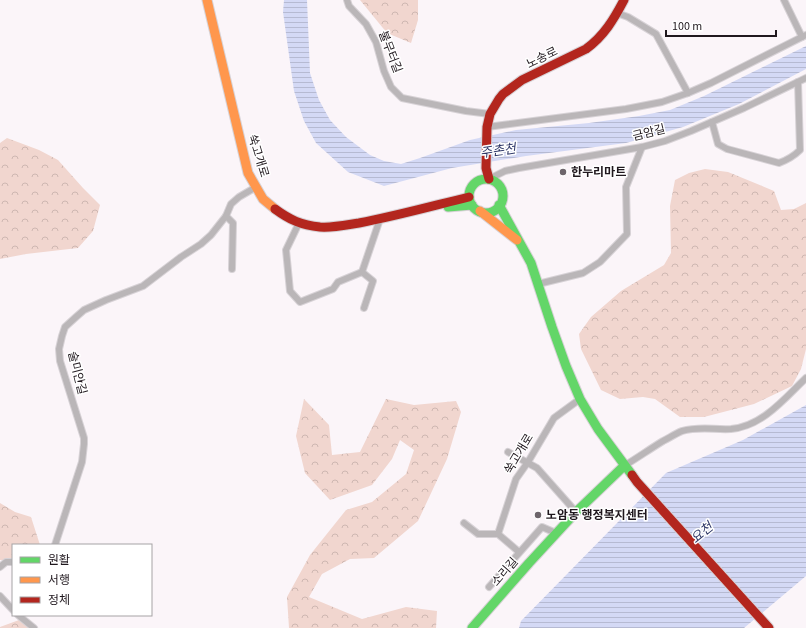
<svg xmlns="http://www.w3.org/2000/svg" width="806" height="628" font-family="'Source Sans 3','Noto Sans KR',sans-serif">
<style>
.forest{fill:url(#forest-crowns)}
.water{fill:url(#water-rules)}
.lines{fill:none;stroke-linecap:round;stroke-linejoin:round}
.street-casing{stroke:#d7d2d6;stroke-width:8}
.fast-casing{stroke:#d7d2d6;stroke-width:11}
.slow-casing{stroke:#d7d2d6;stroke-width:11}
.jam-casing{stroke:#d7d2d6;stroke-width:11}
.street{stroke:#bab6b8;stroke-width:6}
.fast{stroke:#63d668;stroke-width:9}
.slow{stroke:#ff974d;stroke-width:9}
.jam{stroke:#b3261e;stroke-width:9}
.poi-dot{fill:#6d656b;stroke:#fff;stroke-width:1.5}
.labels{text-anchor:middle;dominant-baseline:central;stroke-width:3;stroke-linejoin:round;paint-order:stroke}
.street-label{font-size:12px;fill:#20181e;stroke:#fff}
.poi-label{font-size:12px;font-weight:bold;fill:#20181e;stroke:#fff;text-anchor:start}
.water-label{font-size:13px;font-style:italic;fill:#2f3868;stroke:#fff}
</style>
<defs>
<pattern id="forest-crowns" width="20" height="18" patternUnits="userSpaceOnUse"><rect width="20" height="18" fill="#f1d6cf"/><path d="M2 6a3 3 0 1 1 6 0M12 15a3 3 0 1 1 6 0" fill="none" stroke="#ceb7b1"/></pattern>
<pattern id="water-rules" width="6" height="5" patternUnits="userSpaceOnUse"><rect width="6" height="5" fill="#d4d9f5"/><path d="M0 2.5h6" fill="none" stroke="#b6bad2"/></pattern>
</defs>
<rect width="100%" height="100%" fill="#fbf5f9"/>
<g class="forest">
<path d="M360 0H418V20L411 43 387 33Z"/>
<path d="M7 138 39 150 58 160 83 188 100 205 93 231 78 248 26 254 0 259V143Z"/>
<path d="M705 169 728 172 774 191 781 210 794 209 806 203V349L801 369 792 386 754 404 704 417H680L655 399 643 397 620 399 601 390 581 349 579 334 591 317 621 291 664 265 671 253 670 206 675 180 689 173Z"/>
<path d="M304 399 329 425 332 455 360 452 386 399 414 405 456 401 461 412 447 459 418 521 374 558 350 559 322 574 309 597 362 619 406 607 437 611 436 628H289L287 597 310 555 346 510 372 502 406 474 414 450 400 440 392 459 372 485 330 500 305 473 296 436Z"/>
<path d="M0 503 15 512 31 517 40 545H13V561L0 560Z"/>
<path d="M19 620 29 628H0V627Z"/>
</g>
<g class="water">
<path d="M284 0H307L310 73 319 100 330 120 346 137 370 155 384 161 401 164 420 158 470 140 516 130 589 123 639 116 670 110 704 96 806 46V69L739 104 683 127 626 143 526 156 452 168 384 186 348 172 316 143 304 121 294 91 283 12Z"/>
<path d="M806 405V576L744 628H519L521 621 666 473 743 440Z"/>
</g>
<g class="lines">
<defs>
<g id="street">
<path d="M347 0 349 6 366 24 376 42 384 71 391 87 402 98 466 111 490 114"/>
<path d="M784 0 802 37"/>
<path d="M617 13 628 17 656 34 688 93"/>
<path d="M712 122 718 144 727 149 779 163C787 160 794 156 800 150L798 82"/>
<path d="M487 127 626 109 662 102 688 93 711 83 806 35"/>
<path d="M489 179 505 171 519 168 642 147 665 141 691 131 744 108 806 78"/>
<path d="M299 223 286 250 290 291 300 302 333 289 338 282 362 272"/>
<path d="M232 269 233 223 226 216 231 204 239 197 256 187"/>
<path d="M538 284 583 273 600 262 627 234 626 187 642 147"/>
<path d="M364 308 373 281 362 272 380 219"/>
<path d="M508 452 537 468 576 512"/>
<path d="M624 466C637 458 650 449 663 441 669 438 675 434 682 431 700 426 714 430 731 429 763 426 785 398 806 378"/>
<path d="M464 523 478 534H498L519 552"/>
<path d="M498 534 516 479 528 462 554 418 580 399"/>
<path d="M55 545 82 462 84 444V438L60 361 59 349 62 336 65 327 76 317 84 310 106 300 143 286 181 257 201 244 211 235 226 216"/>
<path d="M0 567 6 562H13"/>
<path d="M489 587 542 527 556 533"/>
<path d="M0 596 13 610"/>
<path d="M18 615 34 628"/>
</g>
<g id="fast">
<circle cx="486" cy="196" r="17"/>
<path d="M499 205 531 263 552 327 566 366 580 399 598 429 632 475"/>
<path d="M448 207 472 205"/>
<path d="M472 628 529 563 576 512 624 466"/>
</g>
<g id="slow">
<path d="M207 0 248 173 263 199 275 209"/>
<path d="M480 211 517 240"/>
</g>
<g id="jam">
<path d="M489 179 486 168 487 127 490 114 499 99 503 94 522 80 586 49C604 36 614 19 624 0"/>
<path d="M275 209C290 220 301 225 320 227 333 228 346 225 359 223 396 216 432 206 469 197"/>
<path d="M632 475 637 482 769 628"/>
</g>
</defs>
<use href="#street" class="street-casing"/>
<use href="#fast" class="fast-casing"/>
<use href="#slow" class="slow-casing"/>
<use href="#jam" class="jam-casing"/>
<use href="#street" class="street"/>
<use href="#fast" class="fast"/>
<use href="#slow" class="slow"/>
<use href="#jam" class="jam"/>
</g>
<g class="poi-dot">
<circle cx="563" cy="172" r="4"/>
<circle cx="538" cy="515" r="4"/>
</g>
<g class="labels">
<g class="street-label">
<text transform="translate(390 52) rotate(69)">불무터길</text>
<text transform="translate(542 58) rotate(-26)">노송로</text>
<text transform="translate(649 133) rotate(-14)">금암길</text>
<text transform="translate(258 156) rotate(73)">쑥고개로</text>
<text transform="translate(77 373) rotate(76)">술미안길</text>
<text transform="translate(519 454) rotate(-59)">쑥고개로</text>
<text transform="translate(505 572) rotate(-49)">소리길</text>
</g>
<g class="poi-label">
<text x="571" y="172">한누리마트</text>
<text x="546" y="515">노암동 행정복지센터</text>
</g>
<g class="water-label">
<text transform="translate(498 151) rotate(-8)">주촌천</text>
<text transform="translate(702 533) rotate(-39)">요천</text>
</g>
</g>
<rect x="12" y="544" width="140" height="72" fill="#ffffff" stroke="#a6a3a5"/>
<rect x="20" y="557" width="20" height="6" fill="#63d668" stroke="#a6a3a5"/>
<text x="48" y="564" font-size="12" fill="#20181e">원활</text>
<rect x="20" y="577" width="20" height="6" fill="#ff974d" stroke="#a6a3a5"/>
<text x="48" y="584" font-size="12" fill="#20181e">서행</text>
<rect x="20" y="597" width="20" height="6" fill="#b3261e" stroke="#a6a3a5"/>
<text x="48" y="604" font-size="12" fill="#20181e">정체</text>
<path d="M666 30v6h110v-6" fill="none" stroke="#20181e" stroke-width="2"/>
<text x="672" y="30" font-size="12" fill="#20181e" stroke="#ffffff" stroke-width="3" paint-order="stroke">100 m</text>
</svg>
